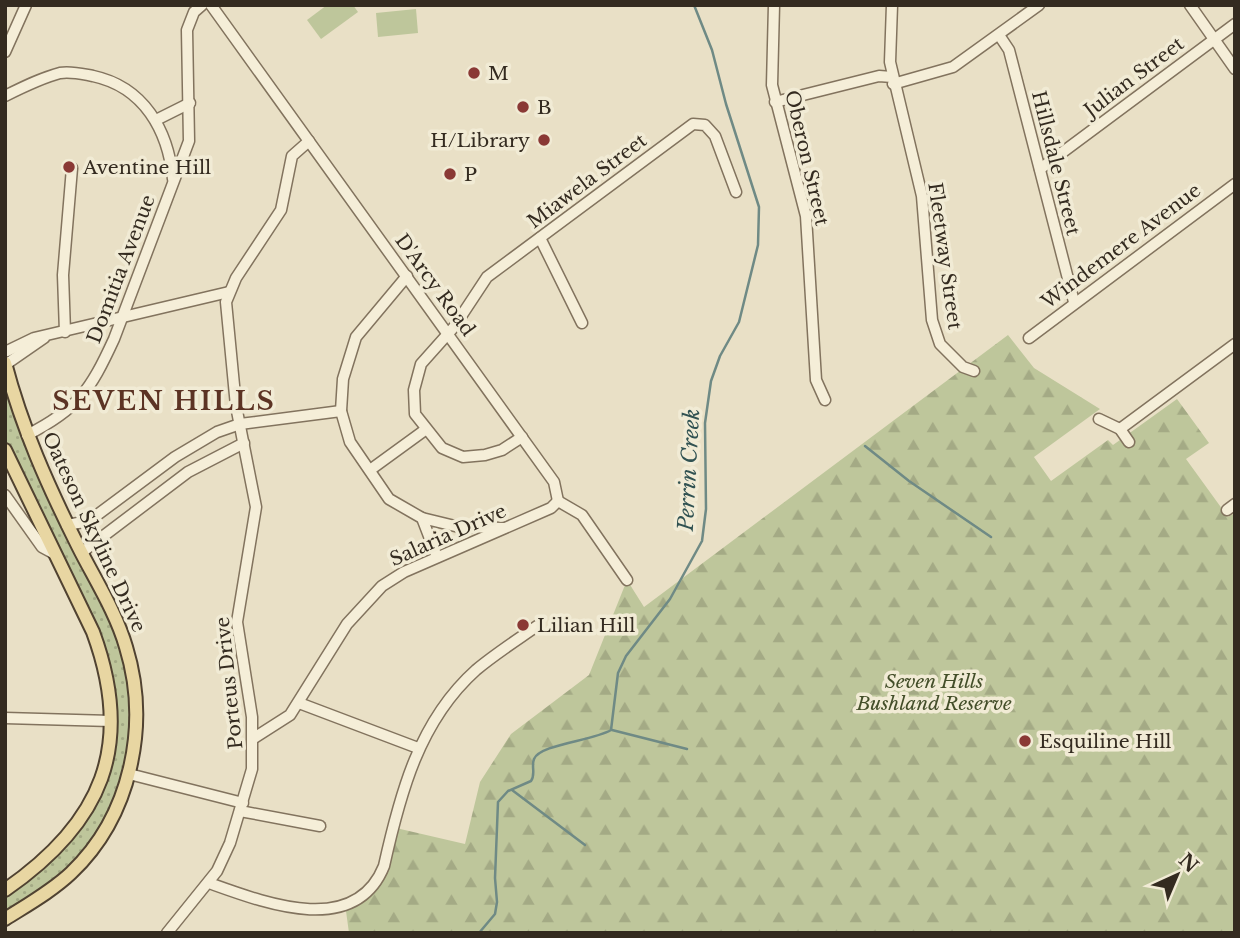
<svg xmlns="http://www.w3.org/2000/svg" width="1240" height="938" font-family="'Libre Baskerville',serif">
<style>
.grass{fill:url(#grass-dots)}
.forest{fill:url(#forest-firs)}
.garden{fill:#bec69b}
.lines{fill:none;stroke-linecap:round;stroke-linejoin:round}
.stream{stroke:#6f8a85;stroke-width:2.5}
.minor-casing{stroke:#82735e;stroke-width:13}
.major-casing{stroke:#504231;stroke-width:16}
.minor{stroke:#f5eed8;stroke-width:10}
.major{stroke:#e8d6a2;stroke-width:12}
.poi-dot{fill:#8a3935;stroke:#f1ebd5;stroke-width:2.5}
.labels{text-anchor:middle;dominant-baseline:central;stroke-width:7;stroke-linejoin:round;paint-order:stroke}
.poi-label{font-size:19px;fill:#342b20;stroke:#f1ebd5;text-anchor:start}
.street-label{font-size:19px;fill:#342b20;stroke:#f1ebd5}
.park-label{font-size:19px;font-style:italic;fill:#434e29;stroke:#f1ebd5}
.water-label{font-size:21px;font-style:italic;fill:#315252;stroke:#f1ebd5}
.district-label{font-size:26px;font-weight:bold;letter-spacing:2px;fill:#5c3324;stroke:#f1ebd5}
</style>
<defs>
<pattern id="grass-dots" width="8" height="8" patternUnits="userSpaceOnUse" patternTransform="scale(1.75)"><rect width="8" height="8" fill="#bec69b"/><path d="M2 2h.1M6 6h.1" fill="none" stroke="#a4aa85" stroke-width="1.8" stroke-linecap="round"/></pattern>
<pattern id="forest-firs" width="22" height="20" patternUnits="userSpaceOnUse" patternTransform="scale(1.75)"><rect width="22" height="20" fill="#bec69b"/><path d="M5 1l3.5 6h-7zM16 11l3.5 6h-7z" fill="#a4aa85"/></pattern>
</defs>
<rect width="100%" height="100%" fill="#e9e0c6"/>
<path class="grass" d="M5 378 121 639 133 689 129 762 101 829 72 868 5 916V895L62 849 105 776 110 677 5 442Z"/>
<path class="forest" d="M1008 335 1034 368 1100 409 1034 457 1051 481 1108 440 1113 445 1177 399 1209 443 1186 459 1228 517 1235 513V933H349L346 911C390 884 388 877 396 828L465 844 480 782 511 734 589 675 627 580 644 607Z"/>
<g class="garden">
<path d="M327 5H353L358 12 321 39 307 20Z"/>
<path d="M416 9 418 33 378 37 376 13Z"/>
</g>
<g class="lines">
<g class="stream">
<path d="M865 446 909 481 991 537"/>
<path d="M612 730 687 749"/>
<path d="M512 790 585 845"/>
<path d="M479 933 495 914 497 902 495 878 498 802 508 791 531 781C536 774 531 767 534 759 540 744 593 741 611 730L618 673 626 656 670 599 702 541 706 509 705 423 711 381 720 356 739 322 758 245 759 207 726 104 712 50 694 5"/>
</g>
<defs>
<g id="minor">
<path d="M211 5 554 482 558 501"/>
<path d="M774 5 772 85 806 216 816 380 825 400"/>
<path d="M892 5 890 62 922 196 932 320 940 344 963 367 974 371"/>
<path d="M1190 5 1235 69"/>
<path d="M999 35 1009 50 1074 302"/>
<path d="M5 52 26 5"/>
<path d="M893 84 953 67 1039 5"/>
<path d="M5 96C23 87 41 78 60 73 71 71 82 74 93 76 144 87 168 130 173 179"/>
<path d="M775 102 879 76 892 77"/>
<path d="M156 120 190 103"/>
<path d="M1040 169 1235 24"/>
<path d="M540 238 582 323"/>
<path d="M407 276 356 337 343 379 341 411 350 442 389 499 422 518 437 557"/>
<path d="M65 332 63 275 72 168"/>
<path d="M1029 338 1235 184"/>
<path d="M5 352 34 338 229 292"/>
<path d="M5 365 44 338"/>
<path d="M1099 419 1120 429 1129 442"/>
<path d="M1120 429 1235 344"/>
<path d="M27 435C78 409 90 391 114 339L189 141 187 30 194 12 202 5"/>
<path d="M522 437 502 450 485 455 463 457 442 448 415 414 414 390 421 364 454 327 487 277 693 124 705 125 715 136 736 192"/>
<path d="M370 470 425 430"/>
<path d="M5 495 42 547 55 554"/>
<path d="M558 501 582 515 627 580"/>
<path d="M1227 510 1235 504"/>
<path d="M422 518 459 527 504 528"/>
<path d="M67 525 89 521 175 457 217 432 240 424 341 411"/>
<path d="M81 553 188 472 244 443"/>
<path d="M299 703 418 748"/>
<path d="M5 718 111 721"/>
<path d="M254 738 290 715 347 624 382 586 404 572 551 508 558 501"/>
<path d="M129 774 243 803"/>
<path d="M240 811 320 826"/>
<path d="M209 883C265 903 355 938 384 866 400 794 419 721 476 670 495 654 517 640 537 626"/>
<path d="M167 933 217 871 230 843 252 769V717L237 622 256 507 236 406 226 302 236 278 281 210 292 156 309 141"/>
</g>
<g id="major">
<path d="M5 363C22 428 48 486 78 546 94 578 116 612 126 647 150 725 131 816 71 873 52 891 27 905 5 919"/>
<path d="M5 450 93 632C135 746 102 823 5 890"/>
</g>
</defs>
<use href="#minor" class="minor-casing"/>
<use href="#major" class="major-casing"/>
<use href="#minor" class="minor"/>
<use href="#major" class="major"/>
</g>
<g class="poi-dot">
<circle cx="474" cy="73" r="7"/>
<circle cx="523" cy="107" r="7"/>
<circle cx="544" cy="140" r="7"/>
<circle cx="69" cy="167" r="7"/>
<circle cx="450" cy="174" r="7"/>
<circle cx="523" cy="625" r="7"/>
<circle cx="1025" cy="741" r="7"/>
</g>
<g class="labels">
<g class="poi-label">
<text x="488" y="73">M</text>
<text x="537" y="107">B</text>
<text x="530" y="140" text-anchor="end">H/Library</text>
<text x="83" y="167">Aventine Hill</text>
<text x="464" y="174">P</text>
<text x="537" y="625">Lilian Hill</text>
<text x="1039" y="741">Esquiline Hill</text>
</g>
<g class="street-label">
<text transform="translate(1134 77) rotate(-37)">Julian Street</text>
<text transform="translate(807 158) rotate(77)">Oberon Street</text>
<text transform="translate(1056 163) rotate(76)">Hillsdale Street</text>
<text transform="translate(587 181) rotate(-37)">Miawela Street</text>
<text transform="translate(1121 246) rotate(-37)">Windemere Avenue</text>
<text transform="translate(945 256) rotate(82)">Fleetway Street</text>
<text transform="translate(121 269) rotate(-69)">Domitia Avenue</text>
<text transform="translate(435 285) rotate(54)">D'Arcy Road</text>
<text transform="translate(94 532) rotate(65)">Oateson Skyline Drive</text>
<text transform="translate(448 535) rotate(-24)">Salaria Drive</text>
<text transform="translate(229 683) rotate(-96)">Porteus Drive</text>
</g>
<g class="park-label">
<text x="934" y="681">Seven Hills<tspan x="934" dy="22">Bushland Reserve</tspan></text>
</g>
<g class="water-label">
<text transform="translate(689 470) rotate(-87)">Perrin Creek</text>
</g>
<g class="district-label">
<text x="164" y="401">SEVEN HILLS</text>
</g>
</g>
<rect width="1240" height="938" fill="none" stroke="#342b20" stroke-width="14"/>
<g transform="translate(1177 875) rotate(44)" stroke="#f1ebd5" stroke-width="5" paint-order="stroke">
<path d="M0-5L12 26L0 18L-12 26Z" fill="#342b20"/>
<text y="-10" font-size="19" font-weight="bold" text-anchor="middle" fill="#342b20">N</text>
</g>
</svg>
